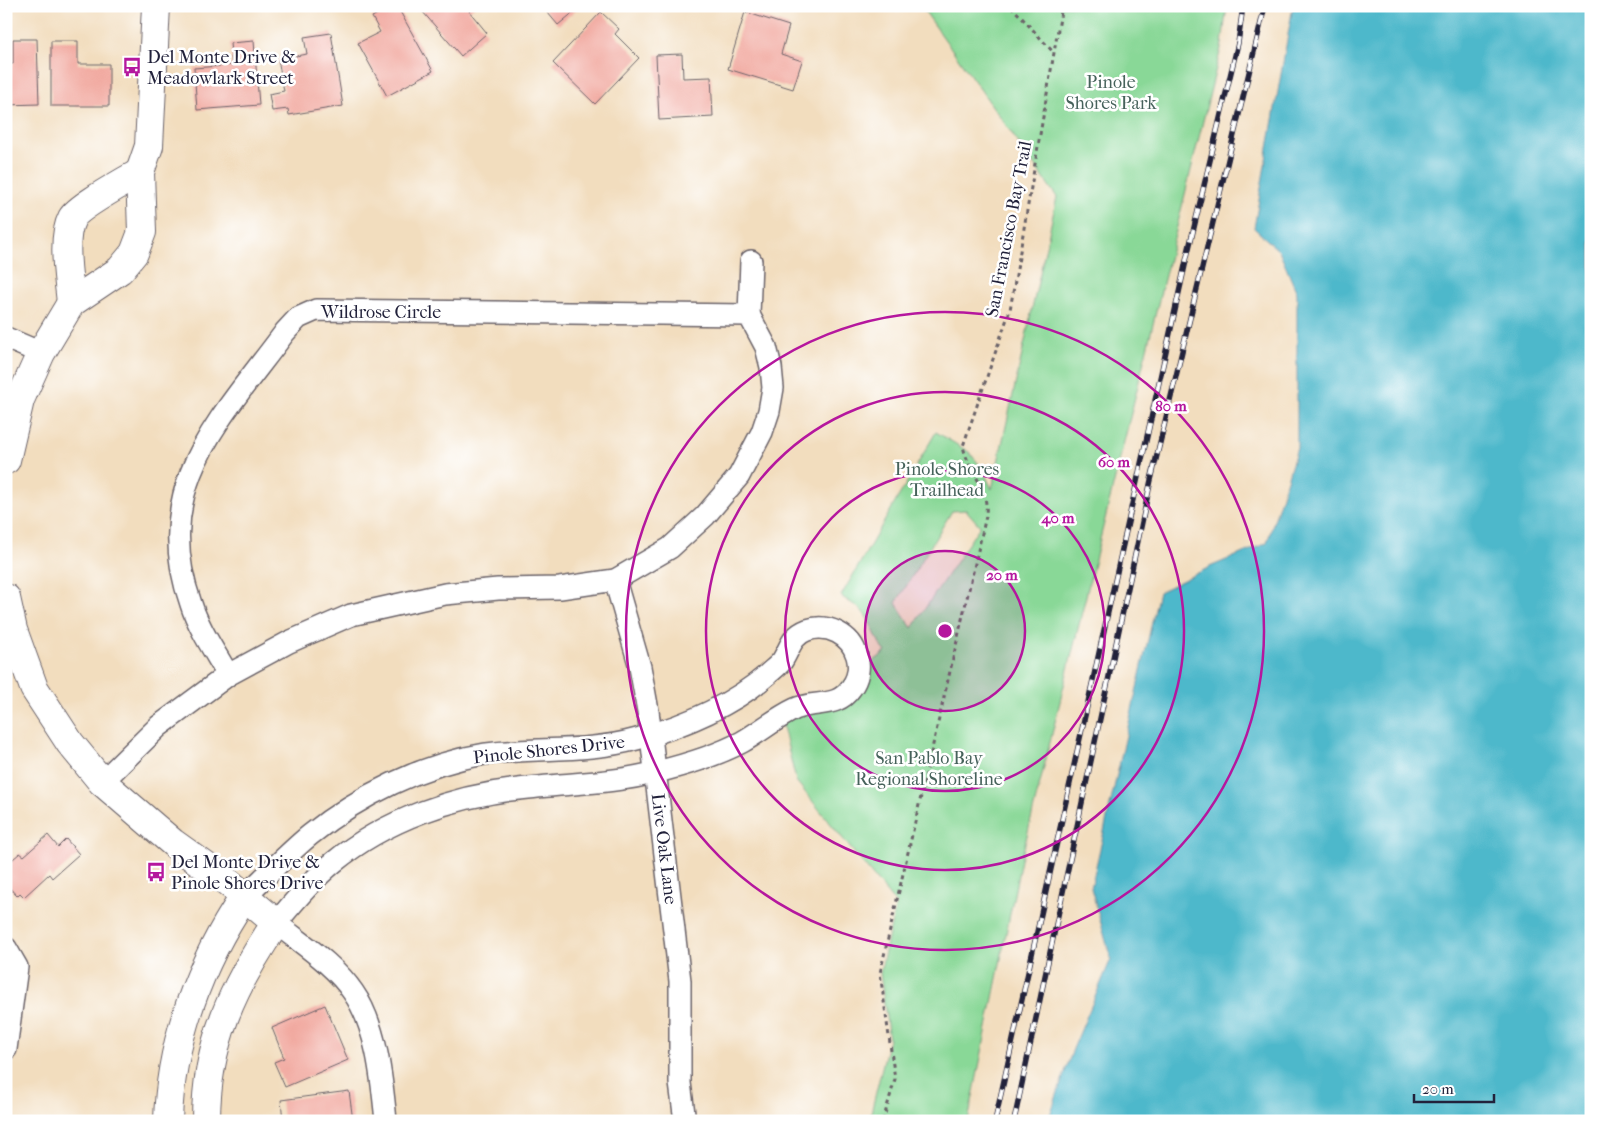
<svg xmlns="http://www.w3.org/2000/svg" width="1597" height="1127" font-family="'IM FELL French Canon',serif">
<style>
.green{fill:#89d897;stroke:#567d69;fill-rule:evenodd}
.water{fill:#4eb8cb;stroke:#386d83}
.building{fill:#f1a79e}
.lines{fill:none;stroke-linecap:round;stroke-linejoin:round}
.street-casing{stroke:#6b6369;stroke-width:24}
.secondary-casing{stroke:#6b6369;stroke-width:30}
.path{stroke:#6b6369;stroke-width:3;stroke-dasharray:4 4;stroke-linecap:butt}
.street{stroke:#fff;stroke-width:21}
.secondary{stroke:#fff;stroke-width:28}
.rail-casing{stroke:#22223b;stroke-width:5.5}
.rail{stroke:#fff;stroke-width:4;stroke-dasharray:11;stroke-linecap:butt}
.ring{fill:none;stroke:#b5179e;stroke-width:2.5}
.labels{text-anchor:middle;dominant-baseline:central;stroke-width:5;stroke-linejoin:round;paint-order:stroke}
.poi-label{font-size:18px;fill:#22223b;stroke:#fff;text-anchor:start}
.park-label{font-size:18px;fill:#46625b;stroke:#fff}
.street-label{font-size:18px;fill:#22223b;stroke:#fff}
.centre{fill:#b5179e;stroke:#fff;stroke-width:2.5}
.ring-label{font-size:15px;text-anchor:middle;font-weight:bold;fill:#b5179e;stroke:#fff;stroke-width:5;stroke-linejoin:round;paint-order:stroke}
</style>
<rect width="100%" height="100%" fill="#fff"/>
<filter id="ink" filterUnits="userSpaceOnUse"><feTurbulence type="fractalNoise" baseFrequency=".02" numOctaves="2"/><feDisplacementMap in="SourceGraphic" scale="10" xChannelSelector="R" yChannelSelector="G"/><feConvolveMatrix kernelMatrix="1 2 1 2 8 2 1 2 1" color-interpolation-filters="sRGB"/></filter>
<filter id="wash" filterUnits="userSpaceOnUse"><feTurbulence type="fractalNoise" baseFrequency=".0096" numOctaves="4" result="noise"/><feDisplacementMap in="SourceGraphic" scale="20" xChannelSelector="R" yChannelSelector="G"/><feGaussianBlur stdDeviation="1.12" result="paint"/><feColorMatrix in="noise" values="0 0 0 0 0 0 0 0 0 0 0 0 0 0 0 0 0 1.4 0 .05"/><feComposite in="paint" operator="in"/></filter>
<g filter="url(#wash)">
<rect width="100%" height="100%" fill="#f2ddbe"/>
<path class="green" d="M921 6H1227L1222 44 1021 860 968 1121H869L889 1039 880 973 896 904 796 781 781 718 815 704 886 652C875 640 873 622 861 610 856 605 847 601 841 596L936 432 969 452 982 468 992 489 1057 197ZM966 510 980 526 912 628 896 603 952 511Z"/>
<path class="water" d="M1293 6H1591V1121H1048L1073 1049 1111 959 1091 888 1159 592 1212 566 1267 543 1297 448V293L1279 251 1254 228Z"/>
<g id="blocks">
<g class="building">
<path d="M392 6H397L433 71 387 96 358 43 380 32 372 17Z"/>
<path d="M427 6H475L469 11 487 33 461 56 422 11Z"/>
<path d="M542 6H581L558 25Z"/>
<path d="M601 12 619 29 615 34 639 58 595 104 553 63Z"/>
<path d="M745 12 789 26 781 54 802 61 793 89 728 69Z"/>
<path d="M331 33 343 106 289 115 288 109 272 111 269 94 284 91 278 59 307 54 304 37Z"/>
<path d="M13 39H37L39 104 6 105V64H13Z"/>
<path d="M51 41H78V64H109V106H51Z"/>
<path d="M254 41 259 105 197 110 194 68 232 65 230 43Z"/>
<path d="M682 54 683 78 711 77 713 117 659 120 656 55Z"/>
<path d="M48 835 58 847 66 839 79 854 52 878 49 874 24 897 20 893 17 896 6 884V865L20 853 24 856Z"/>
<path d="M325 1005 348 1060 285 1087 274 1062 284 1058 272 1028Z"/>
<path d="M349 1091 353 1121H283L281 1100Z"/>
</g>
</g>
</g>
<g filter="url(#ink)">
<use href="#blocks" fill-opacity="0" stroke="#6b6369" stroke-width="1"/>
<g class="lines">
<defs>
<g id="street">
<path d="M749 315 751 261"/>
<path d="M6 338 41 353"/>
<path d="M615 580 640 667 648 711 680 981V1083L685 1121"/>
<path d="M102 782 159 726 228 675 289 642 351 615 445 594 498 589 560 588 615 580 670 548 705 516 739 476 762 432 769 411 773 388 771 367 766 347 749 315 316 310 298 318 285 332C221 419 149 486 191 604 199 629 215 652 228 675"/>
<path d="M244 897C266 876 287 854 310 835 358 796 423 764 485 754 535 747 587 753 637 739 683 726 730 707 767 675 771 671 778 666 782 661 790 649 791 636 807 630 828 623 851 635 857 656 860 667 858 679 851 688 837 709 815 700 795 709 776 718 760 732 742 742 716 756 685 765 657 772 612 784 565 783 519 789 454 796 385 820 334 862 312 880 294 902 276 923 302 944 334 964 353 992 377 1026 382 1080 386 1121"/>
<path d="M6 948 17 967 6 1049"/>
</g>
<g id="secondary">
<path d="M71 303C69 280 61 239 72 218 79 206 126 181 140 172"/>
<path d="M6 460 20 400 41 353 71 303 120 270 134 253 142 232 140 172 149 146 156 6"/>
<path d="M6 598 13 630 34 688 70 743 102 782 173 843 229 883 276 923C233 986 206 1043 206 1121"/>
<path d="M168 1121C170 1042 200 962 244 897"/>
</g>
</defs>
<use href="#street" class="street-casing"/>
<use href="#secondary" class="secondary-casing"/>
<g class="path">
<path d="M1011 6 1054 53"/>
<path d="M883 1121 895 1079 880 973 986 516C989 485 969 474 963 446L1010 310 1062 6"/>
</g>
<use href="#street" class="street"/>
<use href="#secondary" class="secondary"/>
<defs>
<g id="rail">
<path d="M995 1121 1186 261 1238 43 1243 6"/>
<path d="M1014 1121 1151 480 1265 6"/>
</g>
</defs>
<use href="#rail" class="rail-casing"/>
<use href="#rail" class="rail"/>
</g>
</g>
<circle cx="945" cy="631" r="80" fill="#b5179e" fill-opacity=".12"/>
<g class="ring">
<circle cx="945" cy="631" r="80"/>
<circle cx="945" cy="631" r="160"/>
<circle cx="945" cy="631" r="239"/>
<circle cx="945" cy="631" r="319"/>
</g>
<defs>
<symbol id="bus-bare" viewBox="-9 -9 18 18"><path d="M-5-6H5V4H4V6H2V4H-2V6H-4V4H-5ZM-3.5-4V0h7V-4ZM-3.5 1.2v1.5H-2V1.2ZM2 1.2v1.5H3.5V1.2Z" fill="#b5179e" stroke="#fff" stroke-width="2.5" paint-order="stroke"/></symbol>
</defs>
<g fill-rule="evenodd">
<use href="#bus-bare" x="118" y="53" width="28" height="28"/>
<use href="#bus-bare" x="142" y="858" width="28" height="28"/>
</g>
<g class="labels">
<g class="poi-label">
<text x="147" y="57">Del Monte Drive &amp;<tspan x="147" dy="21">Meadowlark Street</tspan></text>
<text x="171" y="862">Del Monte Drive &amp;<tspan x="171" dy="21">Pinole Shores Drive</tspan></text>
</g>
<g class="park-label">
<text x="1111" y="82">Pinole<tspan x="1111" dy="21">Shores Park</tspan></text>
<text x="947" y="469">Pinole Shores<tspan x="947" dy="21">Trailhead</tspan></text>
<text x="929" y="758">San Pablo Bay<tspan x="929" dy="21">Regional Shoreline</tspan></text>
</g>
<g class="street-label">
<text transform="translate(1009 229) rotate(-79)">San Francisco Bay Trail</text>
<text x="381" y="312">Wildrose Circle</text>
<text transform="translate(549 750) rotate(-6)">Pinole Shores Drive</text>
<text transform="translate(664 849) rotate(83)">Live Oak Lane</text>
</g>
</g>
<circle cx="945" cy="631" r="8" class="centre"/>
<g class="ring-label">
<text x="1171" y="411">80 m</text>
<text x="1114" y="467">60 m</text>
<text x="1058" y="523">40 m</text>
<text x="1002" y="580">20 m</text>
</g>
<rect width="1597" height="1127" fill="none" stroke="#fff" stroke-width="25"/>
<path d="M1414 1094v8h80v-8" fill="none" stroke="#22223b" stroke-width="2.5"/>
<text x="1422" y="1094" font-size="15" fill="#22223b" stroke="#ffffff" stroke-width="4" paint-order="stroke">20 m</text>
</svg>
